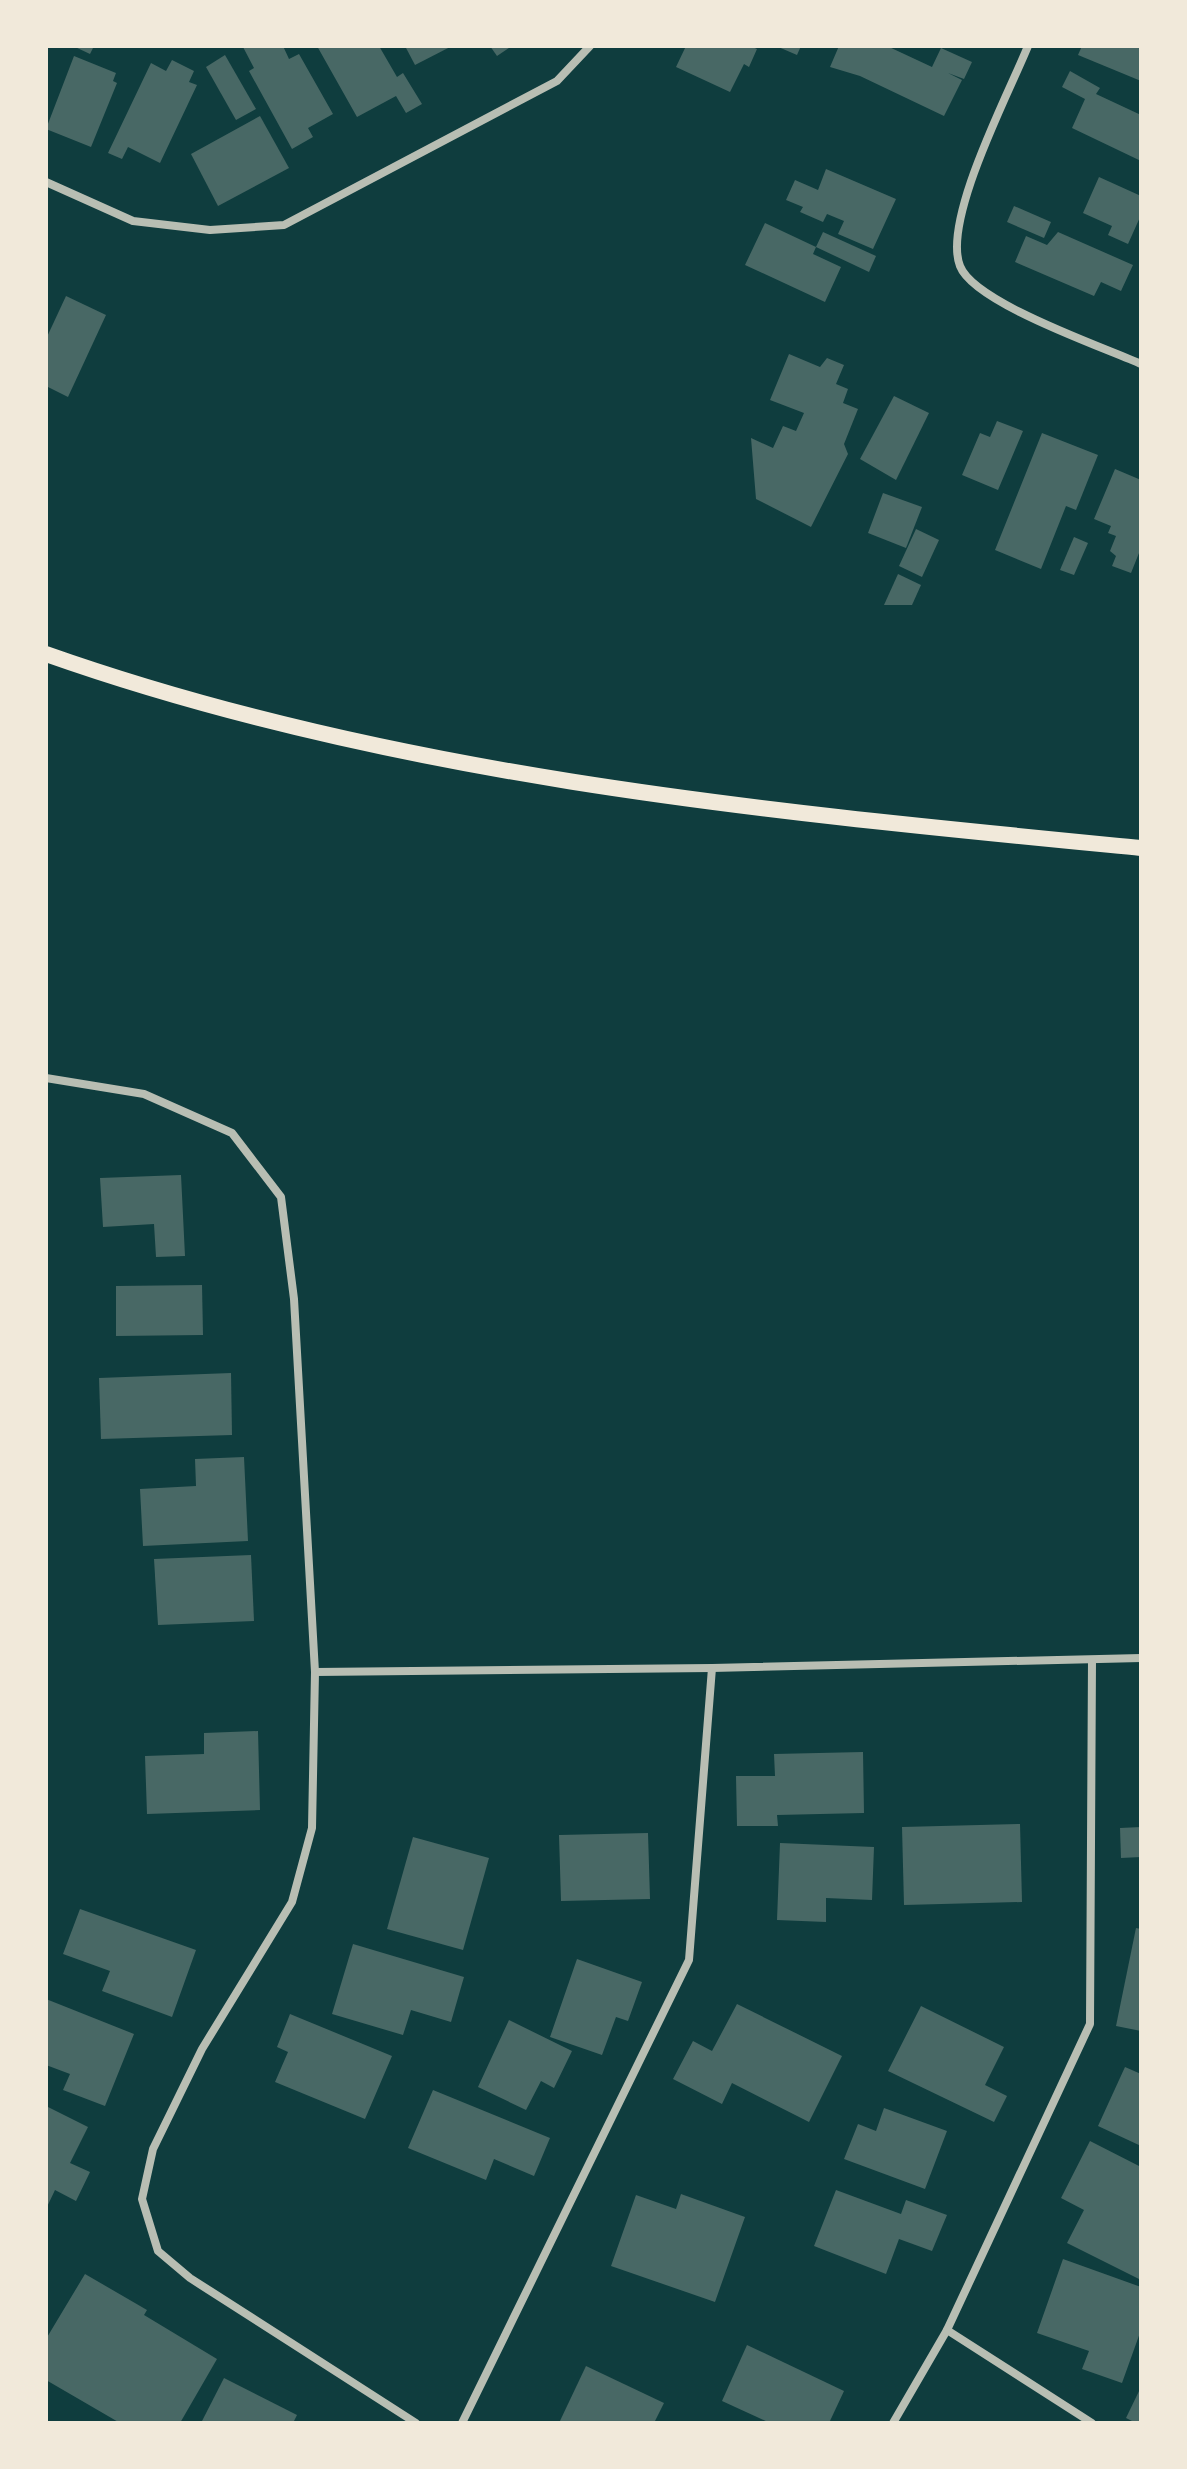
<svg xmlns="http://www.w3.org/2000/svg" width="1187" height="2469" font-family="'Fira Sans Condensed',sans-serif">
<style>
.building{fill:#486865}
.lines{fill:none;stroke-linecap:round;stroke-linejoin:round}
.minor{stroke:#b8beb3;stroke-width:8}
.secondary{stroke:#f1e9da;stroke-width:16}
</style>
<rect width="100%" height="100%" fill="#0f3d3e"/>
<g class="building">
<path d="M73 46H94L90 54Z"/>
<path d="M283 46 289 59 299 54 333 114 308 128 313 137 292 149 249 71 254 68 243 47Z"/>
<path d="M317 46H379L397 77 403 73 422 104 406 113 396 96 357 117Z"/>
<path d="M405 46H452L415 65Z"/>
<path d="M490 46H512L497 56Z"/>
<path d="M686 46H750L757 49 749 67 744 64 730 92 676 67Z"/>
<path d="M776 46H801L797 55Z"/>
<path d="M839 46H887L932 67 941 48 972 62 964 79 948 73 962 80 944 116 860 76 830 67Z"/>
<path d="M1082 46H1141V81L1078 55Z"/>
<path d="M225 55 256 109 236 120 206 67Z"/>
<path d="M74 56 116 73 113 81 117 83 91 147 46 129Z"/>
<path d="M172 60 194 71 189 82 197 85 160 163 128 147 122 159 108 153 151 63 166 71Z"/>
<path d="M1070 71 1100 88 1096 94 1141 115V161L1072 128 1085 99 1062 87Z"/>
<path d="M260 116 289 168 218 206 191 154Z"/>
<path d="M826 169 896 199 873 249 838 234 844 221 827 214 823 222 800 212 803 207 786 200 795 180 818 190Z"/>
<path d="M1099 177 1141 196V215L1128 244 1108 235 1112 226 1083 213Z"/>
<path d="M1014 206 1051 222 1044 238 1007 222Z"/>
<path d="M765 223 816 247 813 254 841 267 825 302 745 265Z"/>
<path d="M823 232 876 256 869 272 816 247Z"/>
<path d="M1058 232 1133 265 1121 291 1101 282 1094 296 1015 262 1026 236 1047 245Z"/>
<path d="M66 296 106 315 68 397 46 386V339Z"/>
<path d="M789 354 820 367 827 358 844 365 836 384 848 389 843 403 858 409 844 444 848 454 811 527 756 499 751 438 773 448 783 426 796 431 804 413 770 400Z"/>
<path d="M894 396 929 413 896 480 860 459Z"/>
<path d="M997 421 1023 431 998 490 962 475 980 433 990 437Z"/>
<path d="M1042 433 1098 455 1076 510 1066 506 1041 569 995 550Z"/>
<path d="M1115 469 1141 480V548L1131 573 1112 566 1116 556 1110 551 1116 536 1108 533 1111 526 1094 519Z"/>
<path d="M883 493 922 507 906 548 868 533Z"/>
<path d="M916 529 939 540 922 577 899 566Z"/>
<path d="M1074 537 1088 543 1074 575 1060 570Z"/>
<path d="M898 574 921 585 912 605H884Z"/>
<path d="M181 1175 185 1256 156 1257 154 1224 103 1227 100 1178Z"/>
<path d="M202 1285 203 1335 116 1336V1286Z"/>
<path d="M231 1373 232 1435 101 1439 99 1378Z"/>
<path d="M244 1457 248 1541 143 1546 140 1489 196 1486 195 1459Z"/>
<path d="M251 1555 254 1621 158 1625 154 1559Z"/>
<path d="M258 1731 260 1810 147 1814 145 1756 204 1754V1733Z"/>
<path d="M863 1752 864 1813 777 1815 778 1826H737L736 1776H775L774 1754Z"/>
<path d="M1020 1824 1022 1902 904 1905 902 1827Z"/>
<path d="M1141 1827V1857L1121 1858 1120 1828Z"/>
<path d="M648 1833 650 1899 561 1901 559 1835Z"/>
<path d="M413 1837 489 1858 463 1950 387 1929Z"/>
<path d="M780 1843 874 1847 872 1900 826 1898V1922L777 1920Z"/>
<path d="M80 1909 196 1950 172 2017 102 1991 110 1971 63 1954Z"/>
<path d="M1136 1928 1141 1929V2031L1116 2026Z"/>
<path d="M353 1944 464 1977 451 2022 411 2010 403 2035 332 2014Z"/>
<path d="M577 1959 642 1982 628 2021 616 2017 602 2055 550 2037Z"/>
<path d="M46 1999 134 2034 105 2106 63 2090 70 2074 46 2065Z"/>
<path d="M737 2004 842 2056 809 2122 732 2083 722 2104 673 2079 693 2041 712 2051Z"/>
<path d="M921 2006 1004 2047 985 2085 1007 2096 994 2122 888 2071Z"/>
<path d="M290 2014 392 2056 365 2119 275 2082 288 2052 277 2047Z"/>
<path d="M509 2020 572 2051 554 2088 541 2081 526 2110 478 2087Z"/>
<path d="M1125 2067 1141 2074V2146L1098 2126Z"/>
<path d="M433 2090 550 2138 534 2176 494 2159 486 2180 408 2148Z"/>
<path d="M46 2106 88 2127 70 2163 90 2172 76 2201 55 2190 46 2209Z"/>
<path d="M884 2108 947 2131 925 2189 844 2159 858 2124 876 2131Z"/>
<path d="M1090 2141 1141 2167V2280L1067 2243 1084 2210 1061 2198Z"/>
<path d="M836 2190 901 2214 906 2200 947 2215 932 2251 899 2239 886 2274 814 2246Z"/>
<path d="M681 2194 745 2217 715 2302 611 2266 636 2195 676 2209Z"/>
<path d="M1063 2259 1141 2287V2330L1122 2383 1082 2369 1089 2351 1037 2333Z"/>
<path d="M85 2274 147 2310 144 2315 217 2359 180 2423H120L46 2380V2339Z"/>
<path d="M747 2345 844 2391 829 2423H770L722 2401Z"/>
<path d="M586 2366 664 2403 654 2423H559Z"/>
<path d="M224 2378 297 2415 293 2423H201Z"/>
<path d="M1141 2387V2423H1136L1126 2418Z"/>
</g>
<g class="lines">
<g class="minor">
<path d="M1028 46C1009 93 942 220 960 266 974 303 1103 347 1141 364"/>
<path d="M46 182 133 221 210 230 284 225 557 81 590 46"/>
<path d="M46 1078 144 1094 232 1133 281 1197 294 1299 315 1672 312 1828 292 1902 202 2049 153 2149 142 2199 158 2251 190 2278 416 2423"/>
<path d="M315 1672 712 1668 1141 1658"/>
<path d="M947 2330 1092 2423"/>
<path d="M462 2423 689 1960 712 1668"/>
<path d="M893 2423 947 2330 1090 2024 1092 1660"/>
</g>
<path class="secondary" d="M46 654C397 778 773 812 1141 848"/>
</g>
<rect width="1187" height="2469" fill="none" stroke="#f1e9da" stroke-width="96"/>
</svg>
